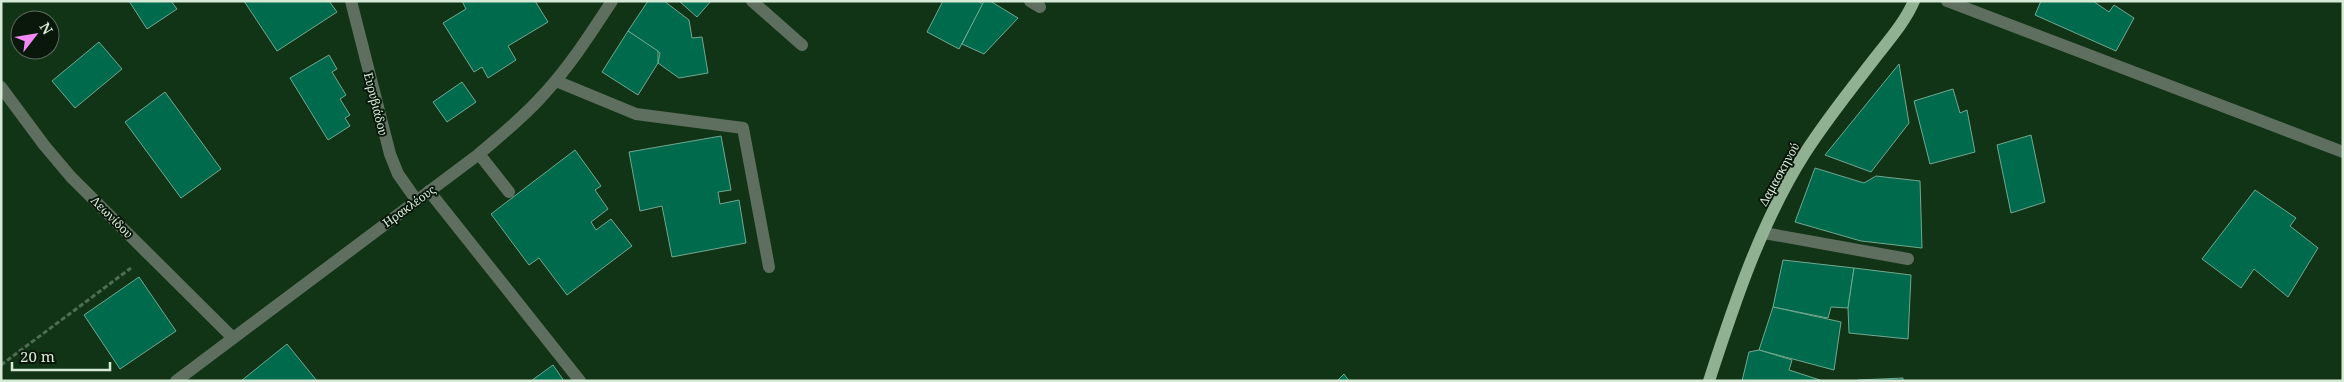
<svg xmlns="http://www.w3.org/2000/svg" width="2344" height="382" font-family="'Noto Serif',serif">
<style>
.building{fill:#006a4c;stroke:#72a891}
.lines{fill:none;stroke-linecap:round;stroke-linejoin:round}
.path{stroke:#4f6d52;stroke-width:3;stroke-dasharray:5 2.5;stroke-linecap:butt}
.minor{stroke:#5f6f5f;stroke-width:12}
.major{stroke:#90b192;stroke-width:12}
.labels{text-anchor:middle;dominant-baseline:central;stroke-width:4;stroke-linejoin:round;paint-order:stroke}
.street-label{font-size:12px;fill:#d6ead7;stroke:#0a180b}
</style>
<rect width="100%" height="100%" fill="#123416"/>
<g class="building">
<path d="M129 1H171L177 9 147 29Z"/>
<path d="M244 1H329L337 12 277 51Z"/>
<path d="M462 1H535L548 22 508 46 516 60 488 78 482 67 474 72 443 23 466 9Z"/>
<path d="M648 1H664L689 20 692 38 702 37 708 73 679 78 658 63 660 53 628 31Z"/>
<path d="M679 1H711L697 17Z"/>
<path d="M943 1H977L983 4 959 49 927 32Z"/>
<path d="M984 1H990L1018 18 984 54 962 44Z"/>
<path d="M2041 1H2093L2109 12 2114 5 2134 18 2116 51 2035 15Z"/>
<path d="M628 31 658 51V63L638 95 602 72Z"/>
<path d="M99 42 122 69 75 108 52 81Z"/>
<path d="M329 55 337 69 332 72 346 95 340 99 350 115 345 118 350 126 328 140 290 78Z"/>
<path d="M1899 64 1909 123 1871 172 1825 155Z"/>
<path d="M462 82 476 102 447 122 433 102Z"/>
<path d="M1953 89 1960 113 1967 110 1975 152 1930 164 1914 101Z"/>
<path d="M165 92 221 169 181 198 125 122Z"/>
<path d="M2031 135 2045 202 2011 213 1997 145Z"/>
<path d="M721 136 731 190 718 192 720 204 739 200 746 243 672 257 662 206 640 211 629 152Z"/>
<path d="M575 150 601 186 595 190 608 209 591 222 596 230 611 219 632 246 567 295 539 258 529 265 491 214Z"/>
<path d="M1815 168 1864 183 1876 176 1920 181 1922 248 1861 241 1795 222Z"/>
<path d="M2255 190 2296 218 2290 226 2318 248 2288 297 2254 269 2241 288 2202 259Z"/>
<path d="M1783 260 1854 268 1848 308 1831 307 1828 318 1773 307Z"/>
<path d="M1854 268 1911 275 1908 339 1849 333 1848 308Z"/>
<path d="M139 277 176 331 120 369 84 315Z"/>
<path d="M1773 307 1841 322 1834 370 1759 350Z"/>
<path d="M287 344 317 381H241Z"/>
<path d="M1759 350 1792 360 1789 370 1823 381H1742L1749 352Z"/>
<path d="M553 365 564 381H531Z"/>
<path d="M1344 374 1349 381H1337Z"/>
<path d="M1903 378V381H1858V380Z"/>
</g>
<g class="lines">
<path class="path" d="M1 365 131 268"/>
<g class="minor">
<path d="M351 1 390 154 398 174 417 201"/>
<path d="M752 1 802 45"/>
<path d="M1030 1 1040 7"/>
<path d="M1947 1 2343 152"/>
<path d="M556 81 636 114 743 128 769 267"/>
<path d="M1 87 44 145 71 177 233 338"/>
<path d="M479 154 509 192"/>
<path d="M429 191 580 381"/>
<path d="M1764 233 1908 259"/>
<path d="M176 381 479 154C501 135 525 116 544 94 570 66 591 33 612 1"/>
</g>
<path class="major" d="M1709 381C1734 304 1761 222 1805 153 1826 120 1851 89 1875 58 1889 40 1905 22 1914 1"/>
</g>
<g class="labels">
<g class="street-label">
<text transform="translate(376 104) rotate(76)">Ευρυβιάδου</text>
<text transform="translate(1779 174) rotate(-61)">Δαμασκηνού</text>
<text transform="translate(409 206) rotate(-36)">Ηρακλέους</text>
<text transform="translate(112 217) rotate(45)">Λεωνίδου</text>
</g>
</g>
<rect width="2344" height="382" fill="none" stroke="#d6ead7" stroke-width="5"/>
<g transform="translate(35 35) rotate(59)"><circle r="24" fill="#0a180b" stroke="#5c6c5d"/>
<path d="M0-4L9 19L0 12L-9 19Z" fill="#f18af4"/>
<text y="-8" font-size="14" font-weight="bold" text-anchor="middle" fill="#d6ead7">N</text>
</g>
<path d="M12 362v8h98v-8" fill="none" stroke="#d6ead7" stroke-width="2.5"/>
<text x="20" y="362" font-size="15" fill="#d6ead7" stroke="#0a180b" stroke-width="4" paint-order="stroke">20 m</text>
</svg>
